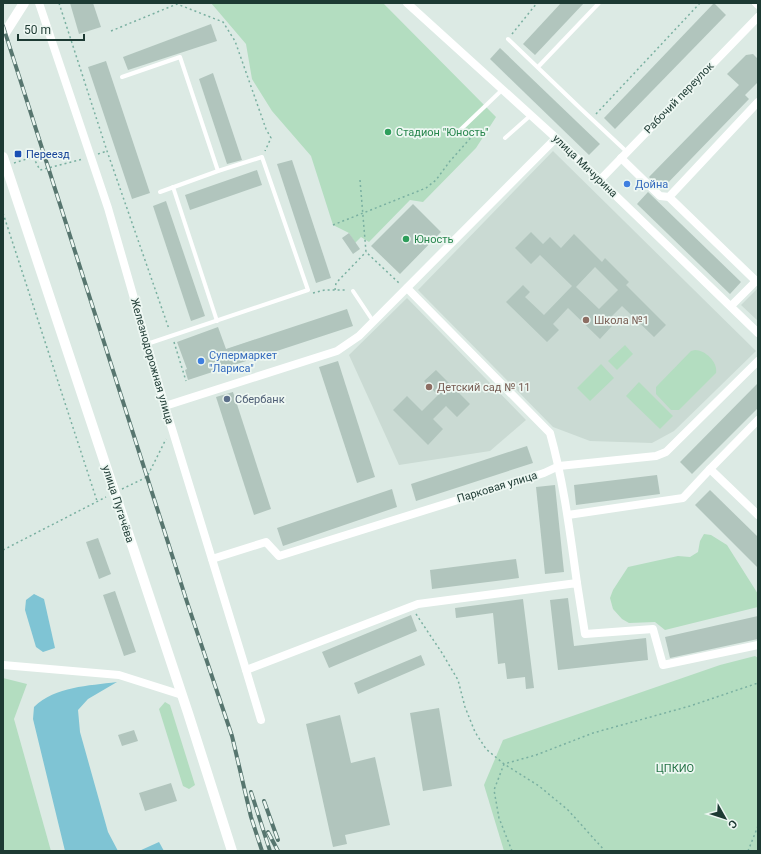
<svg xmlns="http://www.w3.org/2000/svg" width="761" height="854" font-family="Roboto,sans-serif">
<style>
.built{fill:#cadad3}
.green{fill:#b3ddc0}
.water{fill:#7fc4d4}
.building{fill:#b1c5bd;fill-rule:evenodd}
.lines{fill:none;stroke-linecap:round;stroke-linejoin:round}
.path{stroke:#7ab0a1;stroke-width:1.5;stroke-dasharray:2 3;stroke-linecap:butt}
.service{stroke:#fff;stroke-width:4}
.minor{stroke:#fff;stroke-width:8}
.tertiary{stroke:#fff;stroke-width:10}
.rail-casing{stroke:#57766f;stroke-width:4}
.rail{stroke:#edf7f2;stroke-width:2.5;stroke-dasharray:8;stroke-linecap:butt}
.leisure-dot{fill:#2e9e5b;stroke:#edf7f2;stroke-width:1.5}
.transit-dot{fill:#1a4fb4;stroke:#edf7f2;stroke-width:1.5}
.shop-dot{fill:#3f7fe0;stroke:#edf7f2;stroke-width:1.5}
.education-dot{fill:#8d6e63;stroke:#edf7f2;stroke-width:1.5}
.service-dot{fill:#5c6f8a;stroke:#edf7f2;stroke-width:1.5}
.labels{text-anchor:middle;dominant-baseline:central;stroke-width:3.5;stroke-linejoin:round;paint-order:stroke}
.street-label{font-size:11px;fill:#1d3a33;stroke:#edf7f2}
.leisure-label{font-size:11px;fill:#27864d;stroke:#edf7f2;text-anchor:start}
.transit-label{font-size:11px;fill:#164399;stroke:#edf7f2;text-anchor:start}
.shop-label{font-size:11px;fill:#366cbe;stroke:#edf7f2;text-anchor:start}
.education-label{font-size:11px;fill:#785e54;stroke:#edf7f2;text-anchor:start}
.service-label{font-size:11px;fill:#4e5e75;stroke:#edf7f2;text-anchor:start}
.park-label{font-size:11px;fill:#257346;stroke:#edf7f2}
</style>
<rect width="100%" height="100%" fill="#dceae4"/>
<g class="built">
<path d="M553 151 756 351 674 431 652 443 590 441 553 427 418 290Z"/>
<path d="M758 288V321L741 305Z"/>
<path d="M407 298 526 420 490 451 399 465 349 355Z"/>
</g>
<g class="green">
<path d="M211 3H383L496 117 476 148 423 202 410 200 369 242 361 237 355 243 349 233 333 225 311 156 272 111 252 79 246 44Z"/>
<path d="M625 345 633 354 617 370 608 361Z"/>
<path d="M695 350C705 350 718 362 716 373L679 410H671L656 394V387L691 351Z"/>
<path d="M601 364 614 378 590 401 577 388Z"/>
<path d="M639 382 673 416 660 429 626 396Z"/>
<path d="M704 534 711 535 727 545 758 594V607L665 630 655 622 629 623 622 619 613 609 610 598 613 590 628 567 678 556 690 557 698 552 700 541Z"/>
<path d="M755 656 758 658V851H504L484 785 503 740 720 665Z"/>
<path d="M3 678 27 684 14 719 51 851H3Z"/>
<path d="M165 702 170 705 195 785 189 789 183 786 159 709Z"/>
</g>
<g class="water">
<path d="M34 594 44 599 55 648 43 652 36 647 25 610 26 600Z"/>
<path d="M117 682 88 699 78 710 80 732 108 832 118 851H65L33 719 34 707C56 686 88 686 117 682Z"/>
<path d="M159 842 164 851H139Z"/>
</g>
<g class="building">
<path d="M70 3H93L101 27 79 34Z"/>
<path d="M561 3H584L535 55 523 44Z"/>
<path d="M714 3 726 15 615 129 604 118Z"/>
<path d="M211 24 217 41 128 70 123 57Z"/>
<path d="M500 48 600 144 589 155 490 59Z"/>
<path d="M753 54 758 59V82L745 95 749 99 661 190 649 177 739 85 727 74 746 55Z"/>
<path d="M106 61 150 193 132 199 88 67Z"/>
<path d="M213 73 242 160 227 164 199 79Z"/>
<path d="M292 160 331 278 316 283 277 164Z"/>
<path d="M257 170 262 185 190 210 185 195Z"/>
<path d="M648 192 741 282 730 294 637 204Z"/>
<path d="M166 201 205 316 191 321 153 206Z"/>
<path d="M413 204 441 232 400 274 371 246Z"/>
<path d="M531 232 543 244 550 237 561 248 574 234 602 262 605 258 629 282 626 285 666 325 654 337 622 306 607 321 612 326 600 339 568 308 553 324 559 330 547 342 506 302 523 285 530 292 525 297 544 315 572 286 540 255 531 264 515 248ZM595 267 618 290 599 309 576 287Z"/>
<path d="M349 233 360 249 353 254 342 238Z"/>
<path d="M347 309 353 326 188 380 185 370 187 369 177 342 218 327 226 349Z"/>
<path d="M338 361 375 477 357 483 319 367Z"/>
<path d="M436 370 470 404 457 417 446 406 433 419 443 429 428 445 393 410 407 396 422 411 438 395 424 381Z"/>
<path d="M758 383V408L692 474 680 462Z"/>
<path d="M233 392 271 509 254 515 216 397Z"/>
<path d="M527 446 533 463 416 501 411 484Z"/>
<path d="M657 475 660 494 576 505 574 485Z"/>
<path d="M555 485 564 572 545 574 536 487Z"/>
<path d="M392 489 397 507 283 546 277 528Z"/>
<path d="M710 490 758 537V568L695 505Z"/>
<path d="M98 538 111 574 99 579 86 542Z"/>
<path d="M516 559 519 578 432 589 430 570Z"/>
<path d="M115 591 136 652 124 656 103 595Z"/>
<path d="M568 598 574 646 646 638 648 660 558 670 550 600Z"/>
<path d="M523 599 534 688 526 689 525 677 507 679 505 663 498 664 493 613 456 618 455 608Z"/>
<path d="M411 615 417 631 329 668 322 652Z"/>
<path d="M758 616V639L670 658 665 637Z"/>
<path d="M421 655 425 665 358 694 354 683Z"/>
<path d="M439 708 452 786 423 791 410 713Z"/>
<path d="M340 715 351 763 375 757 390 825 345 835 347 844 333 847 306 724Z"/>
<path d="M134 730 138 741 122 746 118 735Z"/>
<path d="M171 783 177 801 145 811 139 793Z"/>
</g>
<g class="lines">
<g class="path">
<path d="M59 3 107 151 169 329"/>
<path d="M111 31 177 4 223 22 235 41 266 129 271 138 265 151"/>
<path d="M512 34 537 3"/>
<path d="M596 114 700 3"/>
<path d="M98 154 107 151"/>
<path d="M14 163 33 157 40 170 83 159"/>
<path d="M360 180 366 252 399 283"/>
<path d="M3 213 97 501"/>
<path d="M333 225 426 188 436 180 450 161 475 133 472 129"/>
<path d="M335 290 336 283 366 252"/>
<path d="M313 293 325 290H347"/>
<path d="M174 342 186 381"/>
<path d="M122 489 147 477 166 439"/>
<path d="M3 550 106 497"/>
<path d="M416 614 442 653 458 680 465 707 475 732 486 749 504 764 539 786 568 810 605 851"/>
<path d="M512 851 499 818 494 790 504 764 536 755 593 733 690 706 758 683"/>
<path d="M748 851 758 826"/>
</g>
<g class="service">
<path d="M508 39 580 108 627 152"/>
<path d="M538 67 599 3"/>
<path d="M122 77 180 57 218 171 160 192"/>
<path d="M458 132 502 90"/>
<path d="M505 138 531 115"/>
<path d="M173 187 217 321"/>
<path d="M353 291 373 321"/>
<path d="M147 344 308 290 262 157 218 171"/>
</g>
<g class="minor">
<path d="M39 3 108 208 165 406 246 670 261 720"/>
<path d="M407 3 556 138 758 333"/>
<path d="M756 3 758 5"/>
<path d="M621 158 660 196 669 197"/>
<path d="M600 180 758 17"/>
<path d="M407 288 550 433C564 483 570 533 577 583"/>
<path d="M731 306 756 281 669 197 758 102"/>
<path d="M165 406 337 351 359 336 556 138"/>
<path d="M758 420 710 469 758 515"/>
<path d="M568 515 683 498 710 469"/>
<path d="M212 559 266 542 279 556 544 473 559 466 656 456 666 452 758 361"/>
<path d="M3 665 119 675 182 695"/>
<path d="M246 670 418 604 577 583 585 634 653 629 663 665 758 645"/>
</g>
<g class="tertiary">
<path d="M3 36 24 3"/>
<path d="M3 157 188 713 232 851"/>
</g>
<defs>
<g id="rail">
<path d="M3 26 187 602 232 736 251 817 262 851"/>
<path d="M251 792 270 851"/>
<path d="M264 801 278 840"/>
<path d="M268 832 278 851"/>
</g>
</defs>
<use href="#rail" class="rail-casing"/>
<use href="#rail" class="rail"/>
</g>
<g class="leisure-dot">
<circle cx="388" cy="132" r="4"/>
<circle cx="406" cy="239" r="4"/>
</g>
<rect class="transit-dot" x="14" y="150" width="8" height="8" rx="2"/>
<g class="shop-dot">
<circle cx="627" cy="184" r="4"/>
<circle cx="201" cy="361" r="4"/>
</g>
<g class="education-dot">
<circle cx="586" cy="320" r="4"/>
<circle cx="429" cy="387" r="4"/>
</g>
<circle class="service-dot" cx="227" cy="399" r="4"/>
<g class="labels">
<g class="street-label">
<text transform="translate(679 98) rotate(-46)">Рабочий переулок</text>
<text transform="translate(585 166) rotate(44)">улица Мичурина</text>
<text transform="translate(152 361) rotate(74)">Железнодорожная улица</text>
<text transform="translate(497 487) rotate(-17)">Парковая улица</text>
<text transform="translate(118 504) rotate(72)">улица Пугачёва</text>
</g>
<g class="leisure-label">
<text x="396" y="132">Стадион "Юность"</text>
<text x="414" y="239">Юность</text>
</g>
<g class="transit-label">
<text x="26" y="154">Переезд</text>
</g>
<g class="shop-label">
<text x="635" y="184">Дойна</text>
<text x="209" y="355">Супермаркет<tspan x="209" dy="13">"Лариса"</tspan></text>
</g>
<g class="education-label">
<text x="594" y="320">Школа №1</text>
<text x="437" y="387">Детский сад № 11</text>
</g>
<g class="service-label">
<text x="235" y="399">Сбербанк</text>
</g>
<g class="park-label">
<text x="675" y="768">ЦПКИО</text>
</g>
</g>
<rect width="761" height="854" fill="none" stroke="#1d3a33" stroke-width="8"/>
<g transform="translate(725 818) rotate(129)" stroke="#edf7f2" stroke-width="3" paint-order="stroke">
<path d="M0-3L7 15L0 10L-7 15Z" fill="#1d3a33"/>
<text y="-6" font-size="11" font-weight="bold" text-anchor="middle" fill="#1d3a33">С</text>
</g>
<path d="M18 34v6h66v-6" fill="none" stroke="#1d3a33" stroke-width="2"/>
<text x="24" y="34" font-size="12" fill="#1d3a33" stroke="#edf7f2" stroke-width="3" paint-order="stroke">50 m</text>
</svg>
